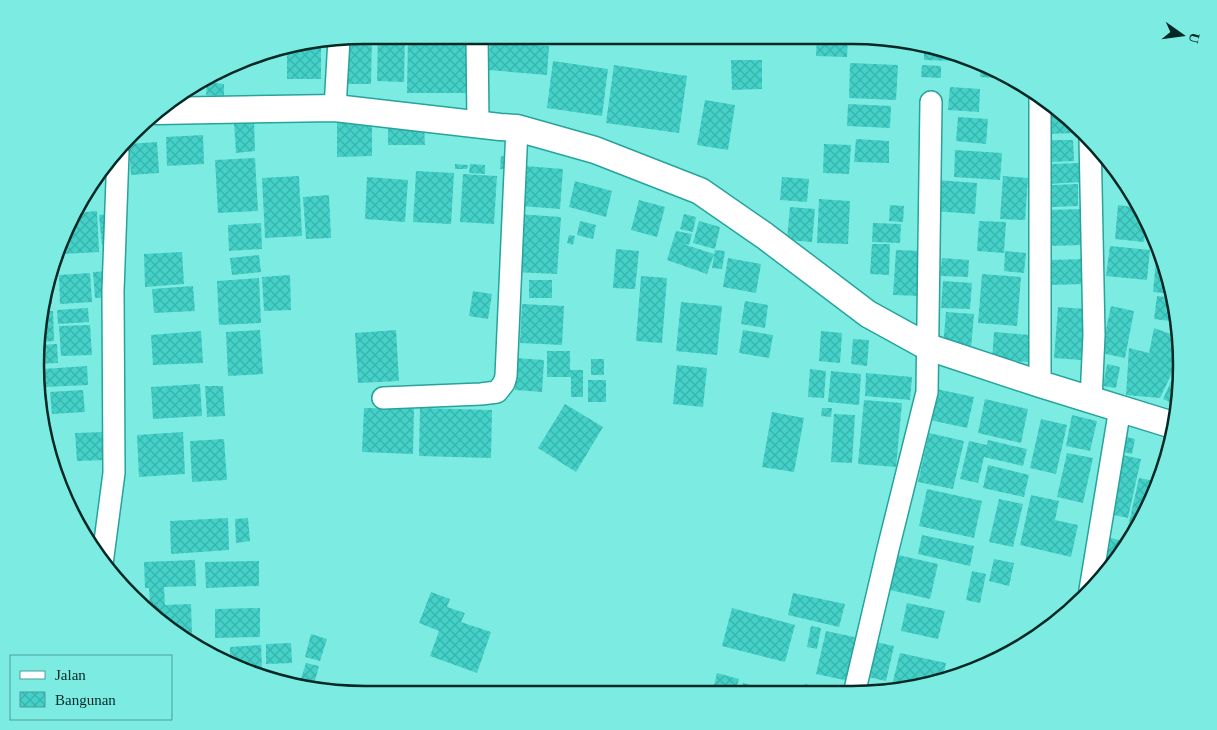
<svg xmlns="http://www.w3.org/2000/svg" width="1217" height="730" font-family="Georgia,serif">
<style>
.building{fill:url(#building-cross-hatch)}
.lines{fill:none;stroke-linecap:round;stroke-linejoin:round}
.minor-casing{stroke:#27a39c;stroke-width:24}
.tertiary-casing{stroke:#27a39c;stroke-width:29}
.minor{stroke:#fff;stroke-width:21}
.tertiary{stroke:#fff;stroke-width:26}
.rim{fill:none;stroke:#022826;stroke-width:2.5}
</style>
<defs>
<pattern id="building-cross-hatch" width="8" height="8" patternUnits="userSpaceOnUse" patternTransform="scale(1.25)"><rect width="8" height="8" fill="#43d1c8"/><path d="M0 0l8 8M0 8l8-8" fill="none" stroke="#39b3ac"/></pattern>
</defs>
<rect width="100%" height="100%" fill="#7cece3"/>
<g class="building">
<path d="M365 35H372L371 84H345L346 38Z"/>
<path d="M378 35H405L404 82 377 81Z"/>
<path d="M408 35H471V93H407Z"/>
<path d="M817 36H848L847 57 816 56Z"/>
<path d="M321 42V79H287V48Z"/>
<path d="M490 42 549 46 547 75 488 70Z"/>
<path d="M924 46 957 52V61L924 60Z"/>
<path d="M252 56 251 65 237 64Z"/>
<path d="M731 60H762V89L732 90Z"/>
<path d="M553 61 608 69 602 116 547 108Z"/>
<path d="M850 63 898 65 896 100 849 98Z"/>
<path d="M981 64 1012 79 980 77Z"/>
<path d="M614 65 687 76 679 133 606 123Z"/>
<path d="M922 65 941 66V78L921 77Z"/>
<path d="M223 72 222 80 209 79 218 75Z"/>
<path d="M207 82 224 84V96L206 95Z"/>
<path d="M950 87 980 89 979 112 948 110Z"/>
<path d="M1046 99 1076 124V133L1044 134Z"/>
<path d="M705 100 735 105 728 150 697 145Z"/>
<path d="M848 104 891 106 890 128 847 126Z"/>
<path d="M958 117 988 119 986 144 956 141Z"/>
<path d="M254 121 255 151 236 153 234 122Z"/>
<path d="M337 123H372V156L337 157Z"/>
<path d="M424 124 425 145H388V125Z"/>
<path d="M203 135 204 164 167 166 166 137Z"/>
<path d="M856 139 889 141V163L854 162Z"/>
<path d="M1049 140H1073L1074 161 1050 162Z"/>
<path d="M157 142 159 173 131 175 129 144Z"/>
<path d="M824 144 851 145 849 174 823 173Z"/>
<path d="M955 150 1002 153 1000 180 954 177Z"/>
<path d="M501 156 509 157V169H500Z"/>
<path d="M255 158 258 211 218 213 215 160Z"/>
<path d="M1081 163V182L1048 184V164Z"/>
<path d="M455 164 468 165 467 169H455Z"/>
<path d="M470 164 485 165V174L469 173Z"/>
<path d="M525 166 563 169 560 209 521 206Z"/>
<path d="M416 171 454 173 451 224 413 222Z"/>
<path d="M463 174 497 176 494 224 460 222Z"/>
<path d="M299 176 302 236 265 238 262 178Z"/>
<path d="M1003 176 1028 178 1025 220 1000 219Z"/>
<path d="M367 177 408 180 405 222 365 219Z"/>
<path d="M782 177 809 179 807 202 780 200Z"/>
<path d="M937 180 977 183 975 214 934 211Z"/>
<path d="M575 181 612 191 606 217 569 207Z"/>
<path d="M1078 184V206L1052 207V185Z"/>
<path d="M329 195 331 238 306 239 303 197Z"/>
<path d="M819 199 850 201 848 244 817 243Z"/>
<path d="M639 200 665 207 657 237 631 230Z"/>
<path d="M890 205 904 206 903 222 889 221Z"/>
<path d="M1118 205 1140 208 1147 219 1144 242 1115 239Z"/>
<path d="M790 207 815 209 812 242 787 240Z"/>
<path d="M1084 209 1085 245 1047 246 1046 210Z"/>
<path d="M97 211 99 252 63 254 62 240 75 213Z"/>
<path d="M109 214 111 244 102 245 99 215Z"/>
<path d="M518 214 561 217 557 274 514 272Z"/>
<path d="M684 214 696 217 693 232 680 229Z"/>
<path d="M580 221 596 225 593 239 577 235Z"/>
<path d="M699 221 720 227 715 249 693 243Z"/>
<path d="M979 221 1006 222 1004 253 977 251Z"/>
<path d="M261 223 262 249 229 251 228 225Z"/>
<path d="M873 223 901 224 900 243 872 242Z"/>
<path d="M1151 228 1157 239 1150 238Z"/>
<path d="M676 231 692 234 689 245 680 243 714 254 707 274 667 260Z"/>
<path d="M569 235 575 236 573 245 567 243Z"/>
<path d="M872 244H890L889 275 870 274Z"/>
<path d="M1110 246 1150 250 1147 280 1106 276Z"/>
<path d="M616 249 639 251 635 289 613 288Z"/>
<path d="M715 250 725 251 722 269 712 268Z"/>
<path d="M896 250 924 251 922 296 893 295Z"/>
<path d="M1005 251 1026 253 1024 273 1004 271Z"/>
<path d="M182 252 184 284 145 287 144 254Z"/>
<path d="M259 255 261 272 232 275 230 258Z"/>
<path d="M728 258 761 264 756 293 723 287Z"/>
<path d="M942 258 969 260 968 277 940 276Z"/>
<path d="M1086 259V284L1049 285 1048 260Z"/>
<path d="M1156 261 1164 262 1174 294 1153 292Z"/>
<path d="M111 271 112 297 95 298 93 272Z"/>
<path d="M90 273 92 302 60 304 59 275Z"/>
<path d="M982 274 1021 277 1017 326 978 323Z"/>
<path d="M290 275 291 310 264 311 262 277Z"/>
<path d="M50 276 52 304H45L50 277Z"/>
<path d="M641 276 667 278 662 343 636 341Z"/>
<path d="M259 278 261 323 219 325 217 281Z"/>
<rect x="529" y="280" width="23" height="18"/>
<path d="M943 281 972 283 970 309 941 308Z"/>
<path d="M193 286 195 311 154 313 152 289Z"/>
<path d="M473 291 492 294 488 319 469 316Z"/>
<path d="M1157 296 1175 298 1178 322 1154 319Z"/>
<path d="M745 301 768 305 765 328 741 324Z"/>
<path d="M681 302 722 306 717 355 676 351Z"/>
<path d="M522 304 564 306 562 345 520 343Z"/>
<path d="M1111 306 1134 311 1125 358 1101 353Z"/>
<path d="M1058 307 1086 309 1081 360 1054 358Z"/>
<path d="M88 308 89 322 58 324 57 310Z"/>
<path d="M44 311H53L54 341 39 342Z"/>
<path d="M946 312 974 314 971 348 943 346Z"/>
<path d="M90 325 92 355 61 356 59 326Z"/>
<path d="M1154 328 1179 337 1181 354 1160 398 1126 395 1129 348 1149 353Z"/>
<path d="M260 330 263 374 228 376 226 332Z"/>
<path d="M396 330 399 381 358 383 355 333Z"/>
<path d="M743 330 773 335 769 358 739 353Z"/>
<path d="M201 331 203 363 153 365 151 335Z"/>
<path d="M821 331 842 333 840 363 819 361Z"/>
<path d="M994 332 1030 335 1028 362 992 360Z"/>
<path d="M853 339 869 340 867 366 851 364Z"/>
<path d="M57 344 58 363 35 364 38 345Z"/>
<path d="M547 351H570V370H583V397H571V377H547Z"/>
<path d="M516 358 544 360 542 392 515 390Z"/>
<rect x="591" y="359" width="13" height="16"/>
<path d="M1181 360 1182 365 1178 406 1163 399Z"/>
<path d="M1107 364 1120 367 1116 388 1103 386Z"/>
<path d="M677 365 707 368 703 407 673 404Z"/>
<path d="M87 366 88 385 44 387 43 369Z"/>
<path d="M810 369 826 371 824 398 808 397Z"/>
<path d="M831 371 861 374 859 405 828 402Z"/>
<path d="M866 373 912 377 910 400 865 396Z"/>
<rect x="588" y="380" width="18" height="22"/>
<path d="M200 384 202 416 153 419 151 387Z"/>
<path d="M205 386H223L225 416 207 417Z"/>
<path d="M932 388 974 397 967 428 925 419Z"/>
<path d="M83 390 85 412 52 414 50 392Z"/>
<path d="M40 394H47L48 416 44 417Z"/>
<path d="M985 399 1028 409 1021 443 978 433Z"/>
<path d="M864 400 902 403 896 467 858 464Z"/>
<path d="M565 404 603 427 576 472 538 448Z"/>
<path d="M364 408 414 409 413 454 362 452Z"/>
<path d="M420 408 492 410 491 458 419 456Z"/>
<path d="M822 408H832L831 417 821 416Z"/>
<path d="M772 412 804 418 794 472 762 467Z"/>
<path d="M834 414 855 415 852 463 831 462Z"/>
<path d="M1072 415 1097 421 1090 451 1066 446Z"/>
<path d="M1041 419 1067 425 1056 474 1030 468Z"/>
<path d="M104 432 105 460 77 461 75 433Z"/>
<path d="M183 432 185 474 139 477 137 435Z"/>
<path d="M929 433 964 441 953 489 918 482Z"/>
<path d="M1122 436 1135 439 1132 454 1119 451Z"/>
<path d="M224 439 227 480 192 482 190 441Z"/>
<path d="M988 440 1027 449 1023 466 984 457 978 483 960 479 969 441 987 445Z"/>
<path d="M1067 453 1093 458 1083 503 1057 497Z"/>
<path d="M1118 454 1141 459 1128 518 1105 513Z"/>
<path d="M988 465 1029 475 1024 497 983 488Z"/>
<path d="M1139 478 1160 482 1157 492 1132 537 1126 536Z"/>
<path d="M927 489 982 501 974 538 919 526Z"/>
<path d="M1031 495 1059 501 1055 520 1078 525 1071 557 1020 545Z"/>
<path d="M999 499 1023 504 1013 547 989 542Z"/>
<path d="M228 518 229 550 171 554 170 521Z"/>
<path d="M248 518 250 541 236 543 235 519Z"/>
<path d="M922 535 974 546 970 566 918 554Z"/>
<path d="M1104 537 1130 542 1126 549 1107 571 1097 569Z"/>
<path d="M898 555 938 564 930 599 890 590Z"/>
<path d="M994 559 1014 563 1009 586 989 581Z"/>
<path d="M195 560 196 586 164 587 165 605 191 604 192 635 178 636 146 606H150L149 588H145L144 562Z"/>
<path d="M259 561V586L206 588 205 562Z"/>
<path d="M972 571 986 574 980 603 966 600Z"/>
<path d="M431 592 450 599 447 607 465 613 461 622 491 632 477 673 430 656 439 631 419 623Z"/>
<path d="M793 593 845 604 839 627 788 615Z"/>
<path d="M907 603 945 611 938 639 901 631Z"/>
<path d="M260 608V637L215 638V609Z"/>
<path d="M732 608 795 625 785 662 722 646Z"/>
<path d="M811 626 821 628 817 649 807 647Z"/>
<path d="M826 631 859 638 849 681 816 674Z"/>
<path d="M311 634 327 639 320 661 305 657Z"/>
<path d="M876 642 894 646 886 681 868 677Z"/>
<path d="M291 643 292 663 266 664V644Z"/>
<path d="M261 645 262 670 245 671 230 663V647Z"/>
<path d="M900 653 946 663 942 682 908 689 892 685Z"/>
<path d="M306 663 319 666 313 688 299 685Z"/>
<path d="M717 673 739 679 735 694H712Z"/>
<path d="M743 683 773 691 772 694H740Z"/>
<path d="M805 684 838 691V694H802Z"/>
</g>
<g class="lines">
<defs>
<g id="minor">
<path d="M477 35 478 124"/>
<path d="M335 108 339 39"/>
<path d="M1090 137 1094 335 1091 400"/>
<path d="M1040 384V95"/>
<path d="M383 398 481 394 497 392 504 383 506 376 517 128"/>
<path d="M102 564 114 473 113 291 118 152"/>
<path d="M1090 590 1120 408"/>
<path d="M854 694 888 549 927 392 931 102"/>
</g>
<path id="tertiary" d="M157 111 335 108 500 127 517 128 595 150 700 191 765 236 868 314 928 347 1040 384 1176 426"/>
</defs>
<use href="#minor" class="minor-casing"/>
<use href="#tertiary" class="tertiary-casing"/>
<use href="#minor" class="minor"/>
<use href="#tertiary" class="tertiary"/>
</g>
<path d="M0 0H1217V730H0ZM365 44H852A321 321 0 0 1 1173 365V365A321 321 0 0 1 852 686H365A321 321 0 0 1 44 365V365A321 321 0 0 1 365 44Z" fill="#7cece3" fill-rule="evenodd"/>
<path class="rim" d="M365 44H852A321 321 0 0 1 1173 365V365A321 321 0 0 1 852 686H365A321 321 0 0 1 44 365V365A321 321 0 0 1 365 44Z"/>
<rect x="10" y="655" width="162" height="65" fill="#7cece3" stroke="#4b9e97"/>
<rect x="20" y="671" width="25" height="8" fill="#ffffff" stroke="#4b9e97"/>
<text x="55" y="680" font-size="15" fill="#022826">Jalan</text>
<rect x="20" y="692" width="25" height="15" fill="url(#building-cross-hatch)" stroke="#4b9e97"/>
<text x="55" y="705" font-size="15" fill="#022826">Bangunan</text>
<g transform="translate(1182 35) rotate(104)" stroke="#7cece3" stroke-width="4" paint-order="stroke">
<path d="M0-4L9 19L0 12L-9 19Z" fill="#022826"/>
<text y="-8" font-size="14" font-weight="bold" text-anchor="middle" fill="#022826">U</text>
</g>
</svg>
